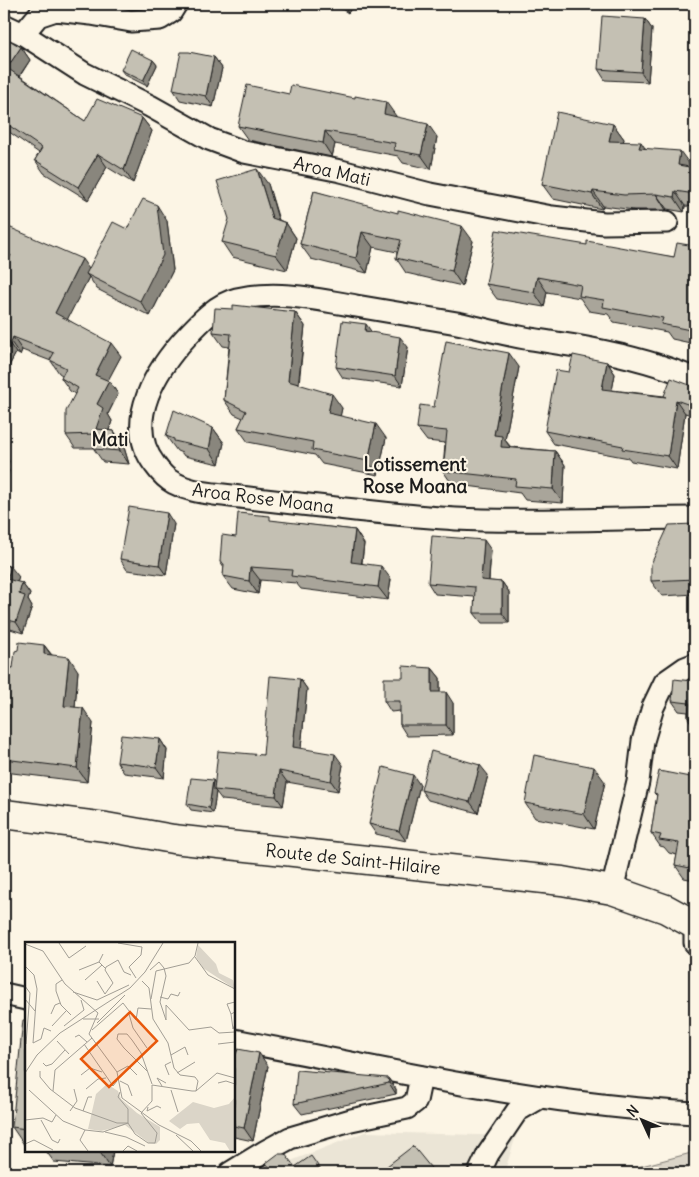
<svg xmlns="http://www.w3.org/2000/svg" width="699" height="1177" font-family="Delius,sans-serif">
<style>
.built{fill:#ebe5d6}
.green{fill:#dbd5c8;stroke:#7c7872}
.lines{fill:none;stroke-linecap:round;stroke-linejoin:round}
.minor-casing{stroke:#1c1c1c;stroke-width:25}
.secondary-casing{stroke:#1c1c1c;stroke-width:31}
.minor{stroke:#fcf5e5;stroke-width:21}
.secondary{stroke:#fcf5e5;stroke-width:28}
.wall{fill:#a9a59a;stroke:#1c1c1c}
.shaded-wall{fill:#89867d;stroke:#1c1c1c}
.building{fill:#c4c0b3;stroke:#1c1c1c}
.labels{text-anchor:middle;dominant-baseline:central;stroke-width:4;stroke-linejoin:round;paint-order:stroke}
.street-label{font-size:18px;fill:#1c1c1c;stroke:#fcf5e5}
.neighbourhood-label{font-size:19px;font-weight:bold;fill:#1c1c1c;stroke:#fcf5e5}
.inset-road{fill:none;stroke:#a29e95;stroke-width:1}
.view{fill:#e8590c;fill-opacity:0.15;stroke:#e8590c;stroke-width:2.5}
.inset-edge{fill:none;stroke:#1c1c1c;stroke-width:2.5}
</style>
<rect width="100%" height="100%" fill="#fcf5e5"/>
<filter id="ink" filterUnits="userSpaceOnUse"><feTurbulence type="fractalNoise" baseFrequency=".02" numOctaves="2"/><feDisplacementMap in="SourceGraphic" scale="10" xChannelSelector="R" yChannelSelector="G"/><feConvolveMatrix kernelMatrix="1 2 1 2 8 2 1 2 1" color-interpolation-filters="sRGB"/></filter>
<g filter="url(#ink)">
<path class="built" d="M365 1132 516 1136 504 1173H260Z"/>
<path class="green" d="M695 1152V1173H634V1168Z"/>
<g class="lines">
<defs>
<g id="minor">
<path d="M4 25 23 34 38 16 56 10 91 14 131 21 160 19 171 12 176 4"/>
<path d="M23 34 85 74 150 106 209 139 244 152 341 171 430 194 552 217 604 223 667 222"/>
<path d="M695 379C661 364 624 355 587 348 568 344 549 342 531 339 506 335 481 328 457 323 423 317 390 312 356 306 316 299 277 290 237 299 217 304 201 321 188 335 157 368 122 422 155 465 160 472 166 479 174 483 187 490 200 492 214 494 294 503 375 514 456 519 536 523 615 518 695 518"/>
<path d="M612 890 638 782 643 741 653 707 665 682 685 668 695 664"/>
<path d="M695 924V943"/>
<path d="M4 994 26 999"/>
<path d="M234 1040C387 1069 539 1105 695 1113"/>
<path d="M230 1173 266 1151 290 1138 351 1120 407 1108 416 1101 421 1077"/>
<path d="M479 1173 488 1154 517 1111 541 1097"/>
</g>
<path id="secondary" d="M4 814 106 827 173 839 562 881 612 890 666 909 695 925"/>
</defs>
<use href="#minor" class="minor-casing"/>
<use href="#secondary" class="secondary-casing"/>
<use href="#minor" class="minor"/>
<use href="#secondary" class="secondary"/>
</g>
<g class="wall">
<path d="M334 4H354L348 13Z"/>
<path d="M645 19 652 29 648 82 605 80 598 69Z"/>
<path d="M4 37 21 47 30 60 20 76 85 121 142 118 152 131 133 183 107 167 88 200 44 173 35 160 39 153 5 129 4 130Z"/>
<path d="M214 57 222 68 213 107 180 100 173 89Z"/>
<path d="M153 60 157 65 147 86 125 75 121 70Z"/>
<path d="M396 116V117L437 137 431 169 403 163 398 156 335 144 332 157 248 140 238 126Z"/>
<path d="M613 124 624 139 623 142 645 148 691 167 695 168V207L685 206 684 212 667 209 666 210H634L603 206 602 209 553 199 542 184Z"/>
<path d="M268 184 279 220 286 223 296 238 287 270 232 257 222 242Z"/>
<path d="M314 191 473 241 462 286 406 273 396 258 397 252 373 247 367 273 311 259 300 244Z"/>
<path d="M167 221 173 270 150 316 97 289 89 277 67 319 121 356 107 381H109L118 394 108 414 112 421 109 430 114 431 123 444 129 464 103 462 94 449V448H75L66 435 75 394 70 391 61 378 62 375 59 373 51 361 22 350 20 355 16 353 4 375V225L89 269 127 229Z"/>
<path d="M587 245 674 257 695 246V344L672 339 667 332 614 322 608 314 589 311 580 298 547 292 544 307 497 299 486 284Z"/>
<path d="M233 309 295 312 305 326 299 384 342 408 340 416 386 438 378 475 322 464 315 455 248 442 238 428 243 418 234 414 224 400 229 347 223 346 213 332Z"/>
<path d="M408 347 402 386 343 378 336 367Z"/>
<path d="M607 362 615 374 612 390 664 396 695 387V416L685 413 677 469 631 461 629 458 554 444 545 431 569 372Z"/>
<path d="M519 367 505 440 511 447 555 451 565 465 563 503 525 500 520 493 452 484 443 471 445 443 427 441 417 428 434 407Z"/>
<path d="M213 428 224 443 219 464 184 456 182 453 177 451 166 436Z"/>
<path d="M274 521 355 530 364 544 362 563 391 579 388 600 301 589 296 583 260 580 258 594 233 589 223 576 224 568 220 562 236 537Z"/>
<path d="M174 524 166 575 127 570 120 559Z"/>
<path d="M695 524V594L662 596 651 581Z"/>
<path d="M491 550 489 581 502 582 509 592V623H482L474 613 475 597 435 594 428 583Z"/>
<path d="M4 564 19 577 17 582 22 583 30 594 28 600 32 607 23 633 4 627Z"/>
<path d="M44 645 52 655 78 671 75 707 93 723 87 782 4 772V668H13Z"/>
<path d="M432 668 440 678V692L453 703V735L407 736 400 725V711L391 712 384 701 403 678Z"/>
<path d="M695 674V739L691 734 692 724 688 718V712L679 711 672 701 692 681Z"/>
<path d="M300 679 307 689 301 748 343 765 338 791 287 782 283 806 222 800 216 792 213 813 191 810 187 804 215 783 263 755Z"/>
<path d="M160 739 167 750 164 778 124 773 117 762Z"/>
<path d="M488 775 478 813 428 800 421 790Z"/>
<path d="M695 778V880L684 878 675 865 677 855 669 853 664 847 660 846 651 833 657 796 654 793Z"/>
<path d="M605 782 594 829 535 818 525 803Z"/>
<path d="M420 785 406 841 376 834 369 824Z"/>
<path d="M26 1020V1146H25L12 1127Z"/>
<path d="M234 1054 268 1066 253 1141 234 1137Z"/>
<path d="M388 1078 396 1089V1094L302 1114 294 1104Z"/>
<path d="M46 1151H113L110 1167 54 1162Z"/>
</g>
<g class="shaded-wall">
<path d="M342 4H354L348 13Z"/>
<path d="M645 19 652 29 648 82 641 72Z"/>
<path d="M21 47 30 60 16 81 7 68Z"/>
<path d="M214 57 222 68 213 107 206 96Z"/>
<path d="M153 60 157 65 147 86 143 81Z"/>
<path d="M386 102 396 116 393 128 384 114Z"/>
<path d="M142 118 152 131 133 183 124 170Z"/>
<path d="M428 124 437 137 431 169 421 155Z"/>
<path d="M613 124 624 139 620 156 609 141Z"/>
<path d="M325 131 335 144 332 157 323 143Z"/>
<path d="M641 142 651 157 639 148Z"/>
<path d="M680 151 691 166 688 180 678 165Z"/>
<path d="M98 154 107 167 88 200 78 187Z"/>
<path d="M257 169 268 184 282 233 272 218Z"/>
<path d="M593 191 603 206 602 209 592 194Z"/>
<path d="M675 191 685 206 684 212 674 197Z"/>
<path d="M656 194 667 209 666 210Z"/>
<path d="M157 205 167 221 173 270 150 316 140 301Z"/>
<path d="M286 223 296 238 287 270 276 255Z"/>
<path d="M462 226 473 241 462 286 452 271Z"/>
<path d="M362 232 373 247 367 273 356 258Z"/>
<path d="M82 259 91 272 86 274 89 277 64 326 55 313Z"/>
<path d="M537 277 547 292 544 307 534 292Z"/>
<path d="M295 312 305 326 297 395 288 381Z"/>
<path d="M366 324 373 334 365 331Z"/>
<path d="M13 337 22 350 20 355 11 342Z"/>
<path d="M400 337 408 347 402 386 395 376Z"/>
<path d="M7 340 16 353 4 375V345Z"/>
<path d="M111 343 121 356 104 388 95 375Z"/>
<path d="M509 353 519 367 505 440 512 450 501 447 494 435Z"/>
<path d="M607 362 615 374 610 402 602 389Z"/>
<path d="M109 381 118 394 108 414 112 421 105 442 96 429 97 404Z"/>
<path d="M695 391V413L690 405Z"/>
<path d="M332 394 342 408 338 427 328 413Z"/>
<path d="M676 400 685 413 677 469 668 456Z"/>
<path d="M376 424 386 438 378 475 368 461Z"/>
<path d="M213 428 224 443 219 464 209 449Z"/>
<path d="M114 431 123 444 129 464 120 451Z"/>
<path d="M555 451 565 465 563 503 553 489Z"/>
<path d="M4 454 9 461 7 468 9 471 4 486Z"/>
<path d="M167 513 174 524 166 575 159 565Z"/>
<path d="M355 530 364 544 360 575 351 562Z"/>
<path d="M484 540 491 550 488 591 481 580Z"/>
<path d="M381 566 391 579 388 600 378 587Z"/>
<path d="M11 567 19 577 15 589 7 579Z"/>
<path d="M250 567 260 580 258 594 249 581Z"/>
<path d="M502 582 509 592V623L502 613Z"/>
<path d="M22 583 30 594 28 600 32 607 23 633 16 622 19 594Z"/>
<path d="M44 645 54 659 44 654Z"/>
<path d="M69 657 78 671 74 720 64 706Z"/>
<path d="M432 668 440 678V703L432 692Z"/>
<path d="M300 679 307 689 300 757 293 747Z"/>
<path d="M446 692 453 703V735L446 725Z"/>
<path d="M83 708 93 723 87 782 77 768Z"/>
<path d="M160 739 167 750 164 778 156 767Z"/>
<path d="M335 754 343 765 338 791 331 781Z"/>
<path d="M480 765 488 775 478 813 470 802Z"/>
<path d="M594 767 605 782 594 829 584 814Z"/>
<path d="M279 771 287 782 283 806 276 796Z"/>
<path d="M413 775 420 785 406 841 399 831Z"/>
<path d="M213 780 217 786 214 790 216 792 213 813 209 808Z"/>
<path d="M259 1053 268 1066 253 1141 244 1128Z"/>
<path d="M388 1078 396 1089V1094L389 1083Z"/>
<path d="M99 1151H113L110 1167Z"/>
</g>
<g class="building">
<path d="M602 16 645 19 641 72 598 69Z"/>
<path d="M4 37 21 47 7 68 85 121 97 99 142 118 124 170 98 154 78 187 35 160 42 148 4 122Z"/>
<path d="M131 49 153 60 143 81 121 70Z"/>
<path d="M181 52H189L214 57 206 96 173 89Z"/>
<path d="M247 85 289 94 291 85 355 98V96L386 102 384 114 428 124 421 155 394 150 395 143 325 131 323 143 238 126Z"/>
<path d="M557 112 613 124 609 141 641 142 639 148 680 151 678 165 695 168V194L675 191 674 197 656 194 624 195 593 191 592 194 542 184Z"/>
<path d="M257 169 272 218 286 223 276 255 222 242 229 219 217 181Z"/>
<path d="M314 191 398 213V210L462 226 452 271 396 258 401 240 362 232 356 258 300 244Z"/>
<path d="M143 199 157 205 163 255 140 301 86 274 113 222 127 229Z"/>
<path d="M4 225 82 259 55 313 111 343 95 375 109 381 97 404 103 408 96 429 114 431 120 451 94 449V432V434L66 435V411L78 388 61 378 66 368 50 360 54 353 13 337 11 342 7 340 4 345V269L11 255 4 259Z"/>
<path d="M496 230 587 245V241L674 257 677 243 695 246V331L661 324 663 318 603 307 604 300 579 296 581 285 537 277 534 292 486 284Z"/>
<path d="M233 305 295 312 288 381 332 394 328 413 376 424 368 461 312 450 313 442 238 428 246 411 224 400 231 334 213 332 215 308 233 309Z"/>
<path d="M342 321 366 324 365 331 400 337 395 376 336 367Z"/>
<path d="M446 341 509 353 494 435 502 436 501 447 555 451 553 489 515 486 516 479 443 471 447 431 417 428 420 405 434 407Z"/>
<path d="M573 355 607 362 602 389 666 397 664 396 671 378 695 387V391L690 405 676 400 668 456 622 449 623 446 545 431 556 370 569 372Z"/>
<path d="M174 410 213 428 209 449 174 441V439L166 436Z"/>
<path d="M129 507 167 513 159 565 120 559Z"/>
<path d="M238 513 270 516V520L355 530 351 562 381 566 378 587 291 576 292 570 250 567 249 581 223 576 224 564 220 562 222 535 236 537Z"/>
<path d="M695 524V579L651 581V564L669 525Z"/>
<path d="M432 536 484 540 481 580 502 582V613H474L475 587 428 583Z"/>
<path d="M4 564 11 567 7 579 22 583 19 594 25 596 16 622 4 619Z"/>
<path d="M19 642 44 645V654L69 657 64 706 83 708 77 768 4 759V668H13L15 651 18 650Z"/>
<path d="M403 666 432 668V692H446V725H400V701H384V678H403Z"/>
<path d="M693 673 695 674V734H691L693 718H688L689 703 672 701 674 679 692 681Z"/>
<path d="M270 676 300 679 293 747 335 754 331 781 279 771 276 796 214 790 218 751 263 755Z"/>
<path d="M121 735 160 739 156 767 117 762Z"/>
<path d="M431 751 480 765 470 802 421 790Z"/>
<path d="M534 755 594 767 584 814 525 803Z"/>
<path d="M383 767 413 775 399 831 369 824Z"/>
<path d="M659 771 695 778V869L675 865 679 843 659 840 661 835 651 833 657 794 654 793Z"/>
<path d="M191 778 213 780 209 808 187 804Z"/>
<path d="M23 1020H26V1129L12 1127Z"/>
<path d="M238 1049 259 1053 244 1128 234 1126V1054H236Z"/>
<path d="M297 1070 388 1078 389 1083 294 1104Z"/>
<path d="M413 1146 435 1173H378Z"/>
<path d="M278 1154H285L295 1167 311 1156 323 1173H274L266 1163Z"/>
</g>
</g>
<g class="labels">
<g class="street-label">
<text transform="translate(332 171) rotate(13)">Aroa Mati</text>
<text transform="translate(263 498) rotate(7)">Aroa Rose Moana</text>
<text transform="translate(353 859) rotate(6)">Route de Saint-Hilaire</text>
</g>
<g class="neighbourhood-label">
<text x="110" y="439">Mati</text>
<text x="415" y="464">Lotissement<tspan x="415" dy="22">Rose Moana</tspan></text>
</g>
</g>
<g transform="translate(25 942)">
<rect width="210" height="210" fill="#fcf5e5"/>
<path d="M173 3 191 22 194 31 208 38 210 47 178 26 171 15ZM82 142 93 149 96 157 112 171 135 185V198L131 202 124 201 100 183 76 189 63 187 71 152ZM210 155V209H205L200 201 185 198 174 181 162 182 155 187 144 179 168 160 189 166 204 162Z" fill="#dbd5c8"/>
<path class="inset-road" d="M34 1 44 16 61 4M93 1 117 5 116 13 104 25 111 36M0 2 18 9 40 42 73 71 64 92 92 130 97 156 134 183 166 199 176 209M78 12 74 20 80 26M170 15 183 33 210 47M0 24 9 33 12 47 8 101 16 97 19 86 26 89M139 26 141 34 135 60 141 78V63M54 28 74 20M125 28 134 20 139 26M37 38 31 42V49L36 63 46 73M60 38 77 23M72 39 80 52M0 44 5 51 1 102M48 50 72 58 104 43M80 52 88 41 80 28 81 25 93 18 99 30 106 33M135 55 143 57 146 52 153 54 155 50M0 57 10 69M126 57 131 29 164 21 170 14 173 1M141 63 164 88 186 85 194 91 210 90M210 70 206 72 208 87 210 82M26 72 30 63 35 61M104 72 108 86 122 106M206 72 202 62 210 60M58 77H74M72 81 100 53M27 84 41 69M39 84 59 68 56 58M67 88 98 61 111 78 113 66 126 67M50 95 54 93 62 100M32 99 44 112M59 102 88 144 92 139M193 102 210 100M146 113 160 105 163 113M18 121 21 124 27 122 40 108M15 129V135L25 147 50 166 92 181H103M122 129 99 106 92 97 93 92H102L107 98 116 111 127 142M92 130 103 124 112 133M0 131 12 113 35 91 105 46 120 30 138 1M152 131 170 120M56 133 65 126 77 130M144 133 140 123 146 120M95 139 103 143 107 154M193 141 201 139 210 142M137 144 132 136 141 141M61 147 73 137 81 136M4 148 38 179 60 188 78 190 103 181M146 148 153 170M28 149 30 128 67 96M171 149 192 131 210 136M95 150 93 155 103 167V181M123 165 122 169 132 164 136 166M45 169 52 159 49 147M58 169 63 155H67M116 171 127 159V143L167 149H171L173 139 170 135 155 133 149 126 143 101 128 77 124 46 117 39M0 178 18 176 27 180 31 173M16 178 27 198 33 201 35 197M103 181 110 192 123 201H130L132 191 116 171M60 188 55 198 63 209M80 190 101 195 120 204M151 193 168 209M0 202 9 198 28 208M98 209 103 204 112 209"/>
<path class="view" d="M105 70 132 99 84 145 56 117Z"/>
<rect width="210" height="210" class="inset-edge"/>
</g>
<rect width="699" height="1177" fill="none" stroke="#fcf5e5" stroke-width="20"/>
<rect x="10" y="10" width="679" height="1157" fill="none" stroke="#1c1c1c" stroke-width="2" filter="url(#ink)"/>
<g transform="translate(642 1120) rotate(314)" stroke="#fcf5e5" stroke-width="4" paint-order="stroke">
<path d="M0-4L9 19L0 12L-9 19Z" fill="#1c1c1c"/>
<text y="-8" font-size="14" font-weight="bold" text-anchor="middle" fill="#1c1c1c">N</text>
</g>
</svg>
